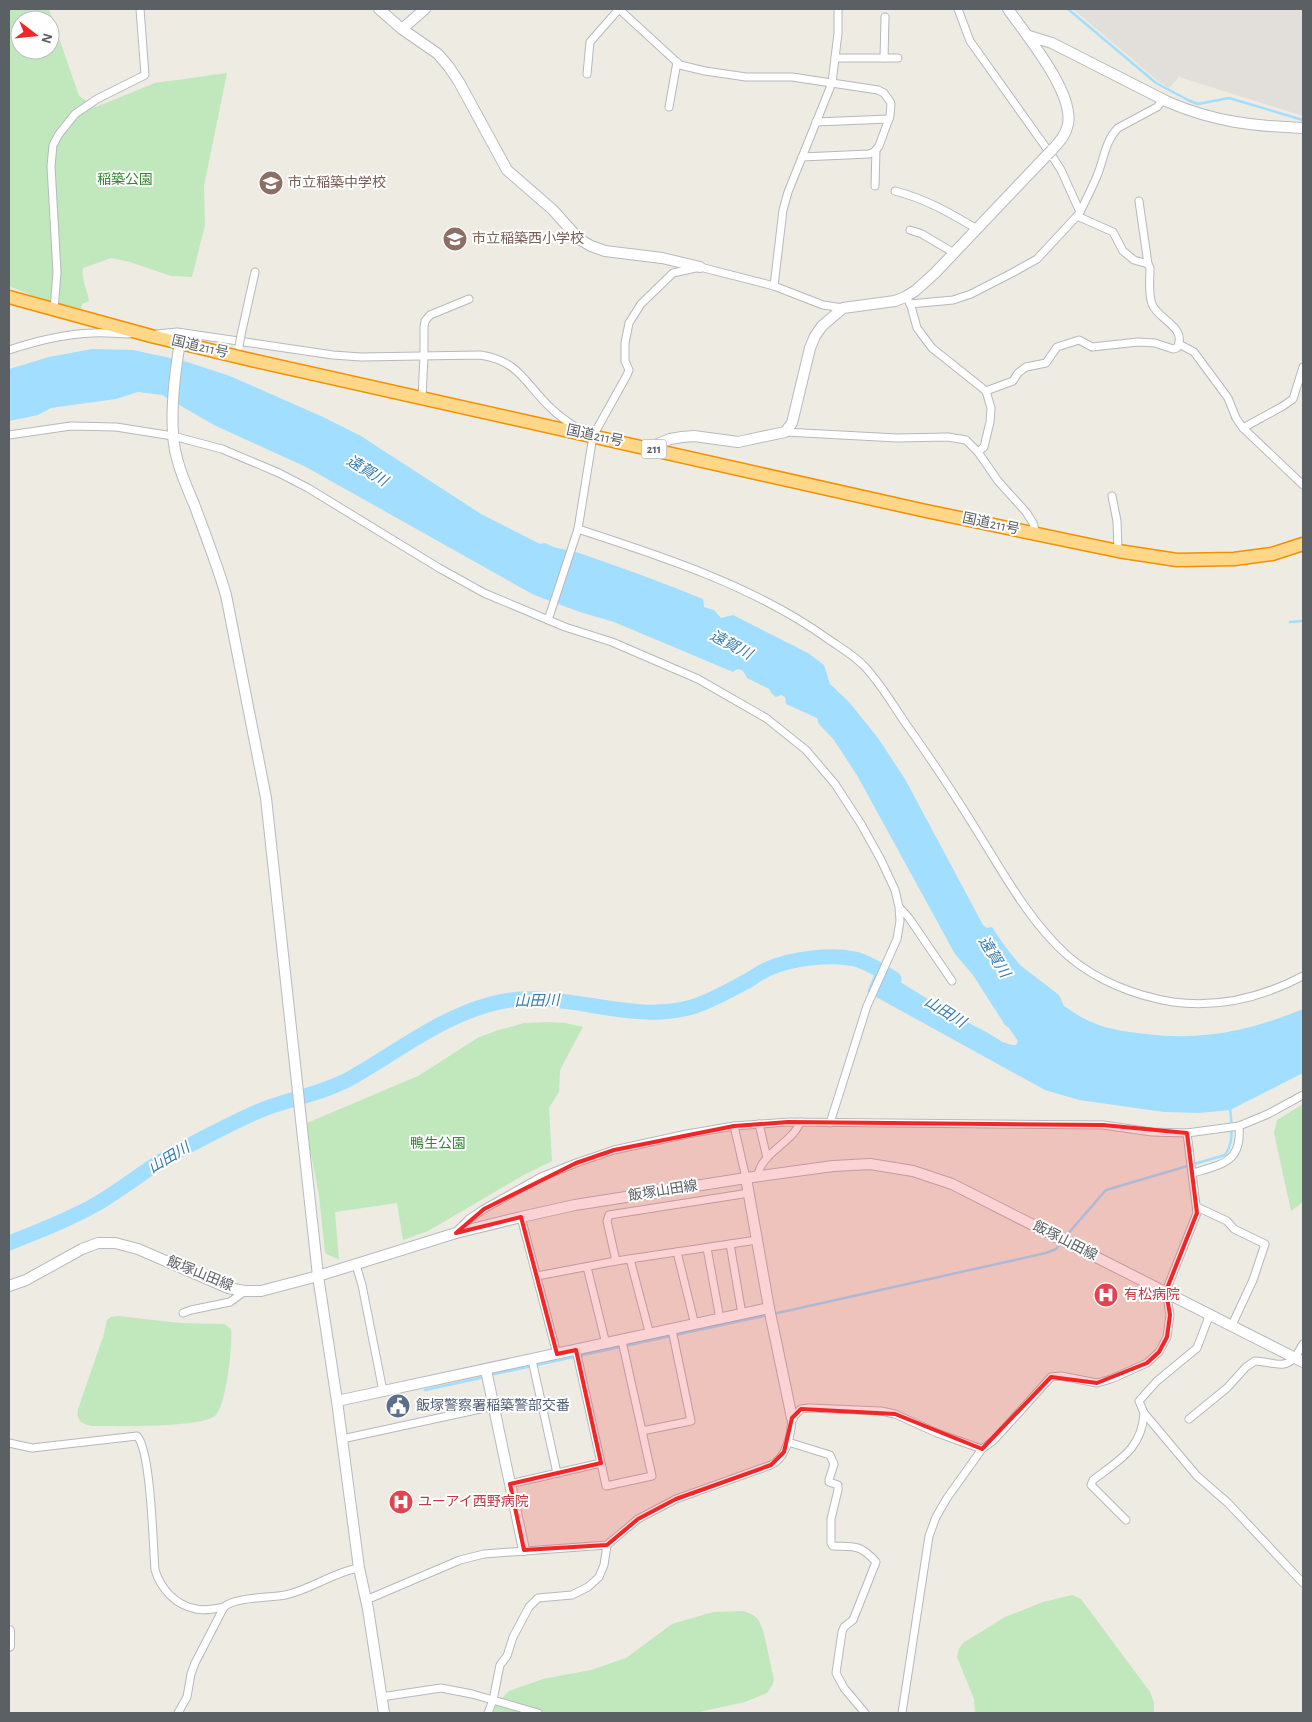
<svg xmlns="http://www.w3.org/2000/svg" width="1312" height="1722" font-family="'Alegreya Sans','Noto Sans JP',sans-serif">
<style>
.industrial{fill:#e2deda}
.green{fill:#c1e7bd;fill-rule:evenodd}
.water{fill:#a2deff}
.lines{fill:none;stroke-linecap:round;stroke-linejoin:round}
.stream{stroke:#a2deff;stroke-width:2.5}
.river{stroke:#a2deff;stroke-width:15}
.street-casing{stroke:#b5b9bd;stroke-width:9}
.secondary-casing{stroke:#b6bac0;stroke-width:12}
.highway-casing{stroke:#f19000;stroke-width:15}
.street{stroke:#fff;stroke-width:7}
.secondary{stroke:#fff;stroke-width:10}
.highway{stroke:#ffd789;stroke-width:12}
.street-bridge-casing{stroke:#b5b9bd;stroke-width:9;stroke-linecap:butt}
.secondary-bridge-casing{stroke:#b6bac0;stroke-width:12;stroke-linecap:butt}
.street-bridge{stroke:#fff;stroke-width:7}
.secondary-bridge{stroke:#fff;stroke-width:10}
.marked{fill:#f22527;fill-opacity:0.2;stroke:#f22527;stroke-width:4;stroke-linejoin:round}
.labels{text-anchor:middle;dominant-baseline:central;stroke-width:4;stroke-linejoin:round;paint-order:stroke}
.shield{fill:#fff;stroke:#8c9092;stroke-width:1}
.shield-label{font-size:12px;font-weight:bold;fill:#5b6064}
.park-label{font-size:14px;fill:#338630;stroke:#fff}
.education-label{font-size:14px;fill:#785e54;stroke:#fff;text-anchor:start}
.street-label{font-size:14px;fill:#5b6064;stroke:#fff}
.health-label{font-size:14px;fill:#be3a42;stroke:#fff;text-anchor:start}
.service-label{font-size:14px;fill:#4e5e75;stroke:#fff;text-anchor:start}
.water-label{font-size:15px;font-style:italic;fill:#377bad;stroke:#fff}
</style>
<rect width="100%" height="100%" fill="#eeebe2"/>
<path class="industrial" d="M1073 9H1303V116L1179 77 1169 88 1158 81Z"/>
<g class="green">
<path d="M9 9H49L79 96 96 107 155 83 227 73 204 186 205 225 192 277 171 276 130 262 111 258 83 268C81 282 87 287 89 301L82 304 81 309 56 305 9 286ZM20 20H50V50H20Z"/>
<path d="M547 1022 565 1023 583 1027 563 1064 560 1071 559 1092 549 1108 552 1161 522 1176 428 1231 403 1240 397 1203 335 1212 339 1260 325 1253 319 1195 310 1149 307 1123 418 1076 479 1037 499 1030 524 1023Z"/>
<path d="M1303 1104V1202L1291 1211 1274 1133 1277 1120Z"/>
<path d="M118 1316 180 1323 224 1324 231 1329C233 1344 226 1407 215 1416 199 1428 115 1426 92 1426 82 1424 76 1421 78 1409L104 1334 107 1320 111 1317Z"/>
<path d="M1072 1595 1081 1599 1150 1692 1154 1703V1713H975L974 1699 957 1657 959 1649 963 1643 1005 1617 1043 1602Z"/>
<path d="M743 1611C748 1613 756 1615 759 1621 765 1631 770 1665 774 1679L772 1686 767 1693 745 1702 699 1712 493 1713 496 1704 509 1691 543 1679 591 1670 626 1658 672 1624 713 1612Z"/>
</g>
<path class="water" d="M92 349 133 350 184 361 230 376 323 417 361 436 481 514 540 544 545 543C557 550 570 549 582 554 623 568 664 583 703 599L704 607 714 610 721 618 733 615 808 653 824 665 830 684 849 702 878 738 905 779 983 925 987 928 992 927 1004 945 1020 965 1059 995 1064 1006C1073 1012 1083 1019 1094 1023 1110 1030 1129 1032 1146 1034 1205 1041 1249 1031 1303 1009V1073L1230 1110 1199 1113 1164 1112 1079 1100 1045 1090 867 992 877 968C914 990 950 1014 988 1033 997 1038 1004 1045 1016 1045L1018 1041 1009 1028 1005 1025 973 975 955 954 858 777 834 740 819 724 817 718 786 704 785 697 781 695 776 697 772 694 769 689 747 678C744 671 740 666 733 672L614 622 580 612 534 595 306 467 214 425 162 395 138 392 116 399 51 408 38 415 9 421V369L49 357Z"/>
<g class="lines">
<g class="stream">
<path d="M1068 9 1156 83 1190 101 1198 104 1229 98 1303 120"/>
<path d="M1290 622 1303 621"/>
<path d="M1065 1237 1106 1190 1225 1155C1235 1141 1231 1123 1230 1106"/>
<path d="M773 1314 1046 1253 1056 1249 1062 1242"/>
<path d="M490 1375 768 1315"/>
<path d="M425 1390 485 1377"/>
</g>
<path class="river" d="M9 1243C37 1232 66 1221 93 1206 124 1189 150 1165 182 1149 208 1136 238 1119 264 1109 293 1098 324 1093 351 1078 397 1052 439 1018 491 1004 558 985 626 1026 692 1007 712 1001 730 990 749 980 755 976 762 971 770 968 794 958 830 954 855 959 868 962 882 972 894 979"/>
<defs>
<g id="street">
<path d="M619 9 680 65 705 71 746 77H792L878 90 884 93 891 103 890 116 879 146 874 152 869 154 802 157"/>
<path d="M958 9 970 41 1052 156 1061 170 1080 212 1077 216 1113 232 1123 251 1134 260 1148 264 1150 268C1150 279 1148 293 1152 304 1158 320 1188 327 1177 348L1173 349 1155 343 1138 342 1092 347 1079 340 1057 347 1046 363 1026 367 1018 373 1013 381 986 391"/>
<path d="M835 58H898"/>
<path d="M884 58 885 17"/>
<path d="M587 74 590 42 619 9"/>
<path d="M669 107 677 62"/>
<path d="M816 122 889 119"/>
<path d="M875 186 876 150"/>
<path d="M895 191C926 199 950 213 977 229"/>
<path d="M1139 201 1148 264"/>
<path d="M1080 212C1086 200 1092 188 1097 176 1104 159 1105 141 1118 128L1157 107 1163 100"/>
<path d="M910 230 922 234 954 253"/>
<path d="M774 286 783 210 788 192 832 83 838 33V9"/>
<path d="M909 302 911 306 917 328 932 348 986 391 991 408 990 422 984 447 978 452"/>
<path d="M910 304 953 300 971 294 1012 273 1037 259 1077 216"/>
<path d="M54 310 57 272 51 166 53 145 59 134 75 114 97 99 145 75 140 9"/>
<path d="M157 334 177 332 333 355 361 357 480 355C521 361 525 385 553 410 561 418 571 424 581 431"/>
<path d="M241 335 255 272"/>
<path d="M1179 344 1194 352 1228 398 1236 418 1243 428 1303 485"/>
<path d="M9 350C36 341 65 334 93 333 105 332 117 334 129 334"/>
<path d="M422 398 424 356V327L425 321 430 315 469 299"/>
<path d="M1243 428 1283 406 1293 399 1303 367"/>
<path d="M785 432 897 438 948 437 966 440 978 452 998 481 1026 512 1033 523 1036 533"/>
<path d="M9 435 71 426 116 427 173 436 222 449 279 473 308 488 439 568 484 593 565 627 612 642 698 679 766 718 806 750 835 784 861 824 881 860 895 890 899 907 900 921 897 939 867 1006 830 1123"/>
<path d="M1112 496 1117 521 1118 551"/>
<path d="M578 529C664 557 754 586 828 639 841 648 855 656 865 667 881 684 893 705 906 724 934 763 960 803 985 844 1009 883 1033 925 1068 956 1097 981 1136 996 1173 1002 1218 1008 1263 997 1303 976"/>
<path d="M548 620 578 529 593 436 627 375 629 370 625 361V343L629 323 641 304 673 273 700 267 774 286 823 305 843 308"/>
<path d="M900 908 909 918 952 981"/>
<path d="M759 1124 767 1158"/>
<path d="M734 1126 746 1178"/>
<path d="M1193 1173C1223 1164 1242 1162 1239 1126"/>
<path d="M758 1176C760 1153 793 1143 800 1122"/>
<path d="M1197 1207 1227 1221 1234 1229 1265 1244 1253 1280 1232 1325"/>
<path d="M521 1217 557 1354"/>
<path d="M456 1232 469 1219 484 1209 541 1177 576 1163 614 1150 687 1134 734 1126 788 1122 1103 1125 1152 1132 1187 1133 1239 1126 1268 1114 1303 1095"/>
<path d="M730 1244 742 1314"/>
<path d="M707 1248 720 1319"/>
<path d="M677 1252 695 1325"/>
<path d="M630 1259 650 1335"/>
<path d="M616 1261 607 1221 609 1215 749 1193"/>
<path d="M356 1265 362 1285 383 1391"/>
<path d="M587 1267 606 1344"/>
<path d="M537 1276 616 1261 757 1240"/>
<path d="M183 1313 191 1310 230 1302 245 1291"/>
<path d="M1210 1314 1197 1348 1157 1381 1139 1401 1144 1413 1197 1476 1228 1503 1303 1583"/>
<path d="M576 1350 601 1463"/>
<path d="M532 1360 557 1473"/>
<path d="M1189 1419 1227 1388 1246 1367 1255 1361C1269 1361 1284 1370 1294 1358 1298 1354 1300 1348 1303 1344"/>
<path d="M642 1431 691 1421 672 1330"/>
<path d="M342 1439 494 1406"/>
<path d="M788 1442 830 1455 834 1464 829 1480V1482L838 1485V1490L831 1519V1543L833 1546C855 1547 860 1544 876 1562L853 1620 844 1627 842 1632 836 1673 844 1688 865 1713"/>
<path d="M9 1443 32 1448 137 1436C151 1450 153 1545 155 1570 161 1589 175 1605 196 1609 205 1611 215 1609 224 1607"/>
<path d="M510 1484 601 1463 606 1486 652 1476 622 1341"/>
<path d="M1126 1520 1091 1485 1093 1480C1119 1460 1142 1449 1144 1413"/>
<path d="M366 1600 460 1560 484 1554 607 1545 638 1519 676 1499 771 1465C787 1457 791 1435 792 1418L801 1409 809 1408 881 1411 895 1414 937 1433 982 1449"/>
<path d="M381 1697 441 1688 472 1694 538 1713"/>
<path d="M178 1713 187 1697 191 1674 195 1663 224 1607C235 1597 269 1598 285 1595 311 1590 333 1572 359 1568"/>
<path d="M488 1713 493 1700 500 1665 507 1656 513 1637 529 1607 538 1598 572 1595 588 1587 599 1577 604 1565 607 1545"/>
<path d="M902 1713 929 1536 936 1517 947 1498 982 1449 994 1440 1051 1377 1061 1376 1097 1383 1111 1379 1147 1363 1159 1352 1167 1337 1170 1315 1166 1291 1197 1213 1187 1133"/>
</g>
<g id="secondary">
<path d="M379 9 402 29 438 54 449 67 459 82 507 170 553 210 579 239 591 246 605 251 662 258 700 267"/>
<path d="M1008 9C1026 35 1074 92 1068 124 1066 135 1059 142 1052 150"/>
<path d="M402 29 425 9"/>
<path d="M1029 36 1052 43 1168 102C1215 122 1253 126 1303 128"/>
<path d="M180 342C175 372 171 405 173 434 174 458 185 483 194 504 205 534 217 564 226 595L266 798 318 1276 337 1401 359 1568 368 1609 384 1713"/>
<path d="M648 448 670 439 682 437 694 436 738 442 785 432 792 423 810 348 815 336 822 326 843 308 895 301 905 297 915 291 935 273 1047 155"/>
<path d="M746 1178 769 1308 792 1418"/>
<path d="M9 1286 26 1280 82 1249 98 1243H115L138 1249 228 1288 245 1291H261L318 1276 456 1233 521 1217 575 1205 746 1178 833 1166 870 1164 913 1171 952 1184 1303 1362"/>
<path d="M486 1370 524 1550"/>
<path d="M337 1401 769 1308"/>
<path d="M9 1631V1646"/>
</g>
<path id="highway" d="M9 297 151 336 247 359 926 511 1118 551 1177 560 1234 559 1272 554 1303 544"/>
</defs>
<use href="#street" class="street-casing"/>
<use href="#secondary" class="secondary-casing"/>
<use href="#highway" class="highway-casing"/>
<use href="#street" class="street"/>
<use href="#secondary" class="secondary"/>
<use href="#highway" class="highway"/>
<defs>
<path id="street-bridge" d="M239 346 241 335"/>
<path id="secondary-bridge" d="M1047 155 1052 150"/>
</defs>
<use href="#street-bridge" class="street-bridge-casing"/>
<use href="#secondary-bridge" class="secondary-bridge-casing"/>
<use href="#street-bridge" class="street-bridge"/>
<use href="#secondary-bridge" class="secondary-bridge"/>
</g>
<path class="marked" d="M788 1122 1103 1125 1187 1133 1197 1213 1166 1291 1170 1315 1167 1337 1159 1352 1147 1363 1097 1383 1051 1377 982 1449 895 1414 801 1409 792 1418 784 1452 771 1465 676 1499 638 1519 607 1545 524 1550 510 1484 601 1463 576 1350 557 1354 521 1217 456 1233 484 1209 576 1163 614 1150 734 1126Z"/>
<defs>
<symbol id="school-disc" viewBox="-11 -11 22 22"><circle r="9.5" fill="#8d6e63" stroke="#fff"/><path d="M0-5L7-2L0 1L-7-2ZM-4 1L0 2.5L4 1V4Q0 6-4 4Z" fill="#fff"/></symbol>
<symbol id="hospital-disc" viewBox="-11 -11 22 22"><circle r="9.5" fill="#e0444e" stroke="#fff"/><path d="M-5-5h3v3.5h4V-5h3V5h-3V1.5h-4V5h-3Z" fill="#fff"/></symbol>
<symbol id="civic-disc" viewBox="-11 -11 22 22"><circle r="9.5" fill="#5c6f8a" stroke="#fff"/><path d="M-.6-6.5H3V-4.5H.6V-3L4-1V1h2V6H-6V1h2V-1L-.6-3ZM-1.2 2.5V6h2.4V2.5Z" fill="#fff"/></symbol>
</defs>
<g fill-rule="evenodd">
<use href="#school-disc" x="257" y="169" width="28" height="28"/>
<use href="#school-disc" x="441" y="225" width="28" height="28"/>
<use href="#hospital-disc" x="1092" y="1281" width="28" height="28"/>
<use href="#civic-disc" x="384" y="1392" width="28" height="28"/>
<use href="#hospital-disc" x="387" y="1488" width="28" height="28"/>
</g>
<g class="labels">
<rect class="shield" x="641.5" y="439.5" width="25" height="19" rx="4"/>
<g class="shield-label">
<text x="654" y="449">211</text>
</g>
<g class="park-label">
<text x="125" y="180">稲築公園</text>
<text x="438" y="1144">鴨生公園</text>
</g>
<g class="education-label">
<text x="288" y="183">市立稲築中学校</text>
<text x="472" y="239">市立稲築西小学校</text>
</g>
<g class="street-label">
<text transform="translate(200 347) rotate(13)">国道211号</text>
<text transform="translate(595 436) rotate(12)">国道211号</text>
<text transform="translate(991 524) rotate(12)">国道211号</text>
<text transform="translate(663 1191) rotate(-9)">飯塚山田線</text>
<text transform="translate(1065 1241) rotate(27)">飯塚山田線</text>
<text transform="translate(200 1274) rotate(22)">飯塚山田線</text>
</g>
<g class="health-label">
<text x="1124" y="1295">有松病院</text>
<text x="418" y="1502">ユーアイ西野病院</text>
</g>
<g class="service-label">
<text x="416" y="1406">飯塚警察署稲築警部交番</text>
</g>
<g class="water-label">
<text transform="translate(367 471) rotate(31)">遠賀川</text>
<text transform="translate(731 645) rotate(28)">遠賀川</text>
<text transform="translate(994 957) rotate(58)">遠賀川</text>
<text transform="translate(537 1001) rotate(-1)">山田川</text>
<text transform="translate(945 1012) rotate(32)">山田川</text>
<text transform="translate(169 1158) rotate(-31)">山田川</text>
</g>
</g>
<rect width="1312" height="1722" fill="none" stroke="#5b6064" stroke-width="20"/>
<g transform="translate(35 35) rotate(106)"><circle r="24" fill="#ffffff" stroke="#bdbfc1"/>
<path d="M0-4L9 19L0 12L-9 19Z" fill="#f22527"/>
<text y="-8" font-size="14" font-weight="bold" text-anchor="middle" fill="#5b6064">N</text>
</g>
</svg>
